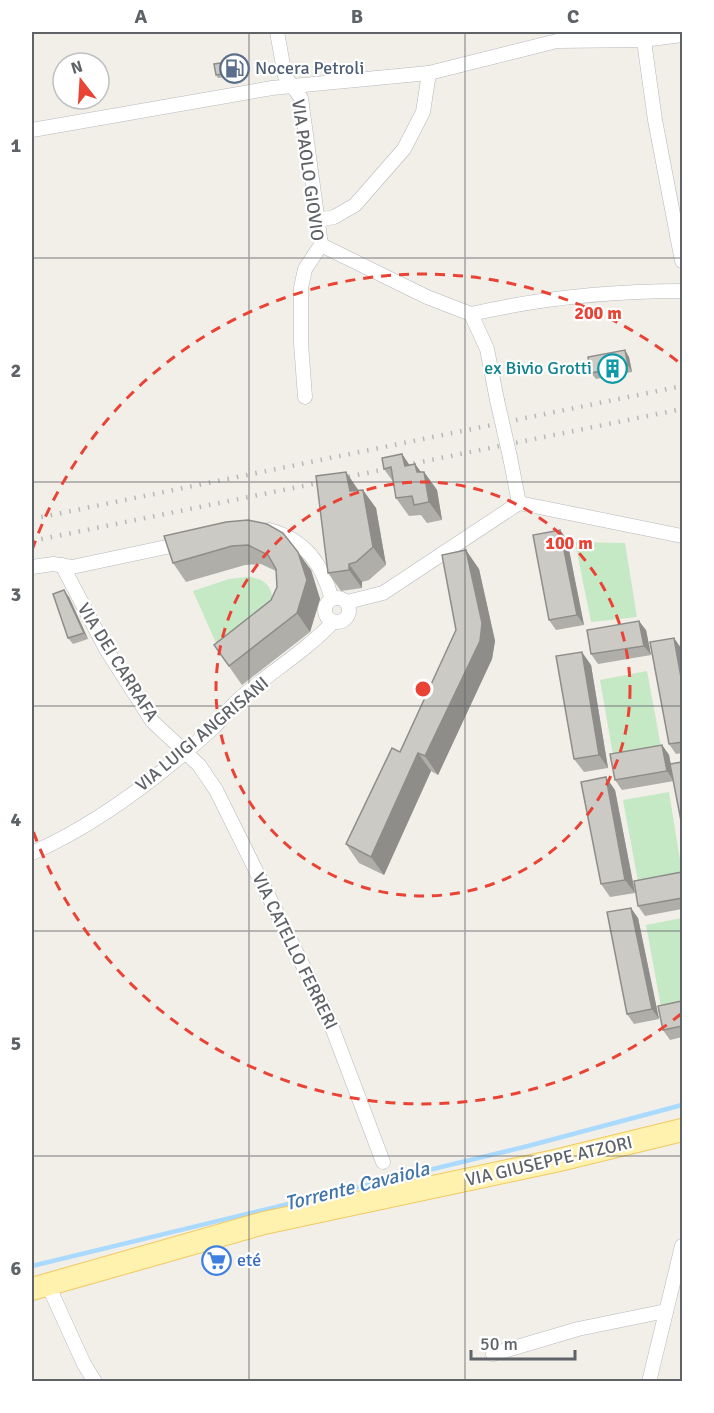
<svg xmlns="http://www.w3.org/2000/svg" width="714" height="1413" font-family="Signika,sans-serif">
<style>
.green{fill:#c5e8c5}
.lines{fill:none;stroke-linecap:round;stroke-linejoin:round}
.stream{stroke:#aadaff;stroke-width:4.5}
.street-casing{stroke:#b5b8bc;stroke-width:15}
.primary-casing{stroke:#f2c960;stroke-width:24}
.street{stroke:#fff;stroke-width:14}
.primary{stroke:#fff2af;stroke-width:22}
.rail{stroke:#b6b7b8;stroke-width:4.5;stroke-dasharray:1.5 8;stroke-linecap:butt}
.street-bridge-casing{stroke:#b5b8bc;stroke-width:15;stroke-linecap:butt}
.street-bridge{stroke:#fff;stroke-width:14}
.wall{fill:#afaea9}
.shaded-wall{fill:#8f8d8a}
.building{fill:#cccac5;stroke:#8f8d8a;stroke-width:1.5}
.grid{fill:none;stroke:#5f6368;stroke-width:1.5;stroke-opacity:0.55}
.ring{fill:none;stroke:#ea4335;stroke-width:3;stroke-dasharray:10 8}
.labels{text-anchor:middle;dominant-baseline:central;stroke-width:4.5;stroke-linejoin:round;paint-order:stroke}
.service-label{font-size:18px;fill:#4e5e75;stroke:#fff;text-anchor:start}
.street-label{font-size:18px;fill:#5f6368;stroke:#fff}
.culture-label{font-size:18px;fill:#0d838f;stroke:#fff;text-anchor:end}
.shop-label{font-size:18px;fill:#366cbe;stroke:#fff;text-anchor:start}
.water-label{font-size:20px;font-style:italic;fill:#4174aa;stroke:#fff}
.centre{fill:#ea4335;stroke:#fff;stroke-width:3}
.ring-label{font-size:18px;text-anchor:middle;font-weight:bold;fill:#ea4335;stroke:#fff;stroke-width:4.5;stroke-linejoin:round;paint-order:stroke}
.neatline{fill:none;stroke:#5f6368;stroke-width:2}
.grid-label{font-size:20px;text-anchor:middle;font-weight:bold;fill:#5f6368}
</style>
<rect width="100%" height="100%" fill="#f1efe8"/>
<g class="green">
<path d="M575 542 625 543 637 617 591 622Z"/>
<path d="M246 577C264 577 273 586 273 605L220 652 193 591 229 579Z"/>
<path d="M647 671 661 747 613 755 600 680Z"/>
<path d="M669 792 682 873 638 881 623 800Z"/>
<path d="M682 918V1003L661 1007 646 925Z"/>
</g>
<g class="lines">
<path class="stream" d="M32 1266 528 1146 682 1105"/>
<defs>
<g id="street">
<path d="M277 32 285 76 301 98 321 245 305 269 301 288V343L305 397"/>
<path d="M643 34 655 120 682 261"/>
<path d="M32 130 272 88 429 73 557 41 643 40 682 35"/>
<path d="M318 220 334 217 355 205 404 149 423 112 429 73"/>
<path d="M321 245 427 297 471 314 487 349 497 400"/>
<path d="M471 314C541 298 611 291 682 291"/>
<path d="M510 457 519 503"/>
<path d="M269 530C306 540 322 564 332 599"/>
<path d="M62 565 106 649 152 721 199 765 216 790 327 1014 383 1162"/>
<path d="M32 567 53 564 72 567 185 543"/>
<circle cx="337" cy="610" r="12"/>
<path d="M347 602 383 593 519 503 682 536"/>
<path d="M32 853C98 824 159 777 213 728 222 720 228 709 237 701 268 673 304 653 333 622"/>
<path d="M48 1285 84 1364 95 1382"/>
<path d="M493 1354 578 1329 666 1311"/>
<path d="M649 1382 682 1246"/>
</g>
<path id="primary" d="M32 1289 264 1223 555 1161 682 1130"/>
</defs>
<use href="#street" class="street-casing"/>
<use href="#primary" class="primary-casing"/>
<use href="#street" class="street"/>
<use href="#primary" class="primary"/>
<g class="rail">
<path d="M32 519 682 386"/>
<path d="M32 541 682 409"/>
</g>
<defs>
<path id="street-bridge" d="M497 400 510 457"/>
</defs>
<use href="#street-bridge" class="street-bridge-casing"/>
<use href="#street-bridge" class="street-bridge"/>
</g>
<g class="wall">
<path d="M239 64 240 75 218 78 216 75Z"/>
<path d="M629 357 632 372 596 379 591 373Z"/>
<path d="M402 454 409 465 415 464 421 472H424L437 490 442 520 427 523 421 515 409 516 396 498 394 483 384 469Z"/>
<path d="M359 490 376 508 386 565 369 580 362 582V588L341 591 328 573Z"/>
<path d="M226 522 311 570 320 599 310 632 242 685 214 645 271 600 277 587 276 571 261 564 245 565 186 582 173 563Z"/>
<path d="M560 530 567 540 584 625 556 630 549 620Z"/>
<path d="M479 569 495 641 492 659 438 775 431 771 384 875 359 863 346 844 400 752 456 630Z"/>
<path d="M69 597 88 639 73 644 68 638Z"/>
<path d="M646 630 651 655 598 664 591 654Z"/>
<path d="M681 648 682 654V753L676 754 669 744Z"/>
<path d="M591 665 608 768 584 772 574 759Z"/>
<path d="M662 745 669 755 674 781 622 790 615 780Z"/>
<path d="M615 790 635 893 610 897 601 884Z"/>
<path d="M682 872V909L645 916 638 906Z"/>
<path d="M638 918 659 1019 634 1024 627 1014Z"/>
<path d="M682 1001V1037L670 1040 663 1030Z"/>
</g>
<g class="shaded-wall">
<path d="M236 61 239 64 240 75 238 71Z"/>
<path d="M625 350 629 357 632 372 628 365Z"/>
<path d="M402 454 415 473 405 466Z"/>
<path d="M415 464 425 478 424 472 437 490 442 520 429 502 417 472Z"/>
<path d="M346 472 359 491H350Z"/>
<path d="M363 490 376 508 386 565 373 547Z"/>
<path d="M560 530 567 540 584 625 577 615Z"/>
<path d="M466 550 479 569 495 641 492 659 438 775 425 756 480 641Z"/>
<path d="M298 552 311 570 320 599 310 632 297 613Z"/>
<path d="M349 564 362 582V588L349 570Z"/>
<path d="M64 590 69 597 88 639 84 633Z"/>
<path d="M639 621 646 630 651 655 644 646Z"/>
<path d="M674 638 681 648 682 654V683Z"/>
<path d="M582 652 591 665 608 768 599 755Z"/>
<path d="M662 745 669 755 674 781 667 771Z"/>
<path d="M418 753 431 771 384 875 371 857Z"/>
<path d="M606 777 615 790 635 893 625 880Z"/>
<path d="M631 908 638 918 659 1019 652 1009Z"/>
</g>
<g class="building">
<path d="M236 61 238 71 216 75 214 64Z"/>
<path d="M625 350 628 365 591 373 588 357Z"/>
<path d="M402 454 405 466 415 464 417 472H424L429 502 414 505 412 496 396 498 391 467 384 469 382 458Z"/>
<path d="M346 472 350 491 363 490 373 547 356 562 349 564V570L328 573 316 476Z"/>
<path d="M248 520 267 524 283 533 298 552 307 580 297 613 229 666 214 645 271 600 277 587 276 569 268 555 248 545 232 546 173 563 164 536 226 522Z"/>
<path d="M560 530 577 615 549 620 533 535Z"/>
<path d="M466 550 482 623 480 641 425 756 418 753 371 857 346 844 392 748 400 752 456 630 442 555Z"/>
<path d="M64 590 84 633 68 638 53 594Z"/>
<path d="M639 621 644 646 591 654 587 630Z"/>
<path d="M674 638 682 683V742L669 744 650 642Z"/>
<path d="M582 652 599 755 574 759 556 656Z"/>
<path d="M662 745 667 771 615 780 610 754Z"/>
<path d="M682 762V826L670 764Z"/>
<path d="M606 777 625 880 601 884 581 782Z"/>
<path d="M682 872V898L638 906 634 881Z"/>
<path d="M631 908 652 1009 627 1014 607 912Z"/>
<path d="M682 1001V1026L663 1030 658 1006Z"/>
</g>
<path class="grid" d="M249 32V1382M465 32V1382M32 258H682M32 482H682M32 706H682M32 931H682M32 1156H682"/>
<g class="ring">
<circle cx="423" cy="689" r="207"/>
<path d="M681 1014A415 415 0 0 1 32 828M32 550A415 415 0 0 1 681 364"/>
</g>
<defs>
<symbol id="fuel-ring" viewBox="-11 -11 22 22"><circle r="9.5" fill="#fff" stroke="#5c6f8a" stroke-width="1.5"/><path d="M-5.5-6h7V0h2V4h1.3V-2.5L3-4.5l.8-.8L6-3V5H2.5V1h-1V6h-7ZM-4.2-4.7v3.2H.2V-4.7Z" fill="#5c6f8a"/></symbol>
<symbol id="building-ring" viewBox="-11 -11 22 22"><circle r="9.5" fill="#fff" stroke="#0f9aa8" stroke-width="1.5"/><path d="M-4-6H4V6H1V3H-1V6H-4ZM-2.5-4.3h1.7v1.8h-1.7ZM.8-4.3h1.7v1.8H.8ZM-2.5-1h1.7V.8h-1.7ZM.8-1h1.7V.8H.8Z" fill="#0f9aa8"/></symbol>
<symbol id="supermarket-ring" viewBox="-11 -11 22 22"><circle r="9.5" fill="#fff" stroke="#3f7fe0" stroke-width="1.5"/><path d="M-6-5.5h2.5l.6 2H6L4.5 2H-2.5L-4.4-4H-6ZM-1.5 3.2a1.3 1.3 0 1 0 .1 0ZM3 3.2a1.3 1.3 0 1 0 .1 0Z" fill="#3f7fe0"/></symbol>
</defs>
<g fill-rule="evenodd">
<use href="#fuel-ring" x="218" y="52" width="33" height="33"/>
<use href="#building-ring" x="596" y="352" width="33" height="33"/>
<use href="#supermarket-ring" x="200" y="1244" width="33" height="33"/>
</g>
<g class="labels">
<g class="service-label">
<text x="255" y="68">Nocera Petroli</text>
</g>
<g class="street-label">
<text transform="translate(308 170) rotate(82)">VIA PAOLO GIOVIO</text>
<text transform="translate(118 662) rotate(58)">VIA DEI CARRAFA</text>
<text transform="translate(202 734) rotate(-40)">VIA LUIGI ANGRISANI</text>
<text transform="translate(295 951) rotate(64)">VIA CATELLO FERRERI</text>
<text transform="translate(549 1161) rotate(-13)">VIA GIUSEPPE ATZORI</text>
</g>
<g class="culture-label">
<text x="592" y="368">ex Bivio Grotti</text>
</g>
<g class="shop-label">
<text x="237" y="1260">eté</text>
</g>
<g class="water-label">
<text transform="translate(357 1186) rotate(-14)">Torrente Cavaiola</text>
</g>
</g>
<circle cx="423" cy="689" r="9" class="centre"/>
<g class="ring-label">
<text x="598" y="319">200 m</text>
<text x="569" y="549">100 m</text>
</g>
<rect width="714" height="1413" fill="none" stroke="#ffffff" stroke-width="66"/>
<g transform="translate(81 81) rotate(343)"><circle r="28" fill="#ffffff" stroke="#bfc1c3" stroke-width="1.5"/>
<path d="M0-4.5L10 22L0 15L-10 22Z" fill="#ea4335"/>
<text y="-9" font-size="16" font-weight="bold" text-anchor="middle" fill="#5f6368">N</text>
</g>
<path d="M471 1350v9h104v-9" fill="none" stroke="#5f6368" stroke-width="3"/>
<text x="480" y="1350" font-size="18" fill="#5f6368" stroke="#ffffff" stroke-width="4.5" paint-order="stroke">50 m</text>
<rect x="33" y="33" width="648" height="1347" class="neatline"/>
<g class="grid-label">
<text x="141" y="23">A</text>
<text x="357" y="23">B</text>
<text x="573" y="23">C</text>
<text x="16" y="152">1</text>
<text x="16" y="377">2</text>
<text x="16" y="601">3</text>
<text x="16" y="826">4</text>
<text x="16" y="1050">5</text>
<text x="16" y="1275">6</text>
</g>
</svg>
